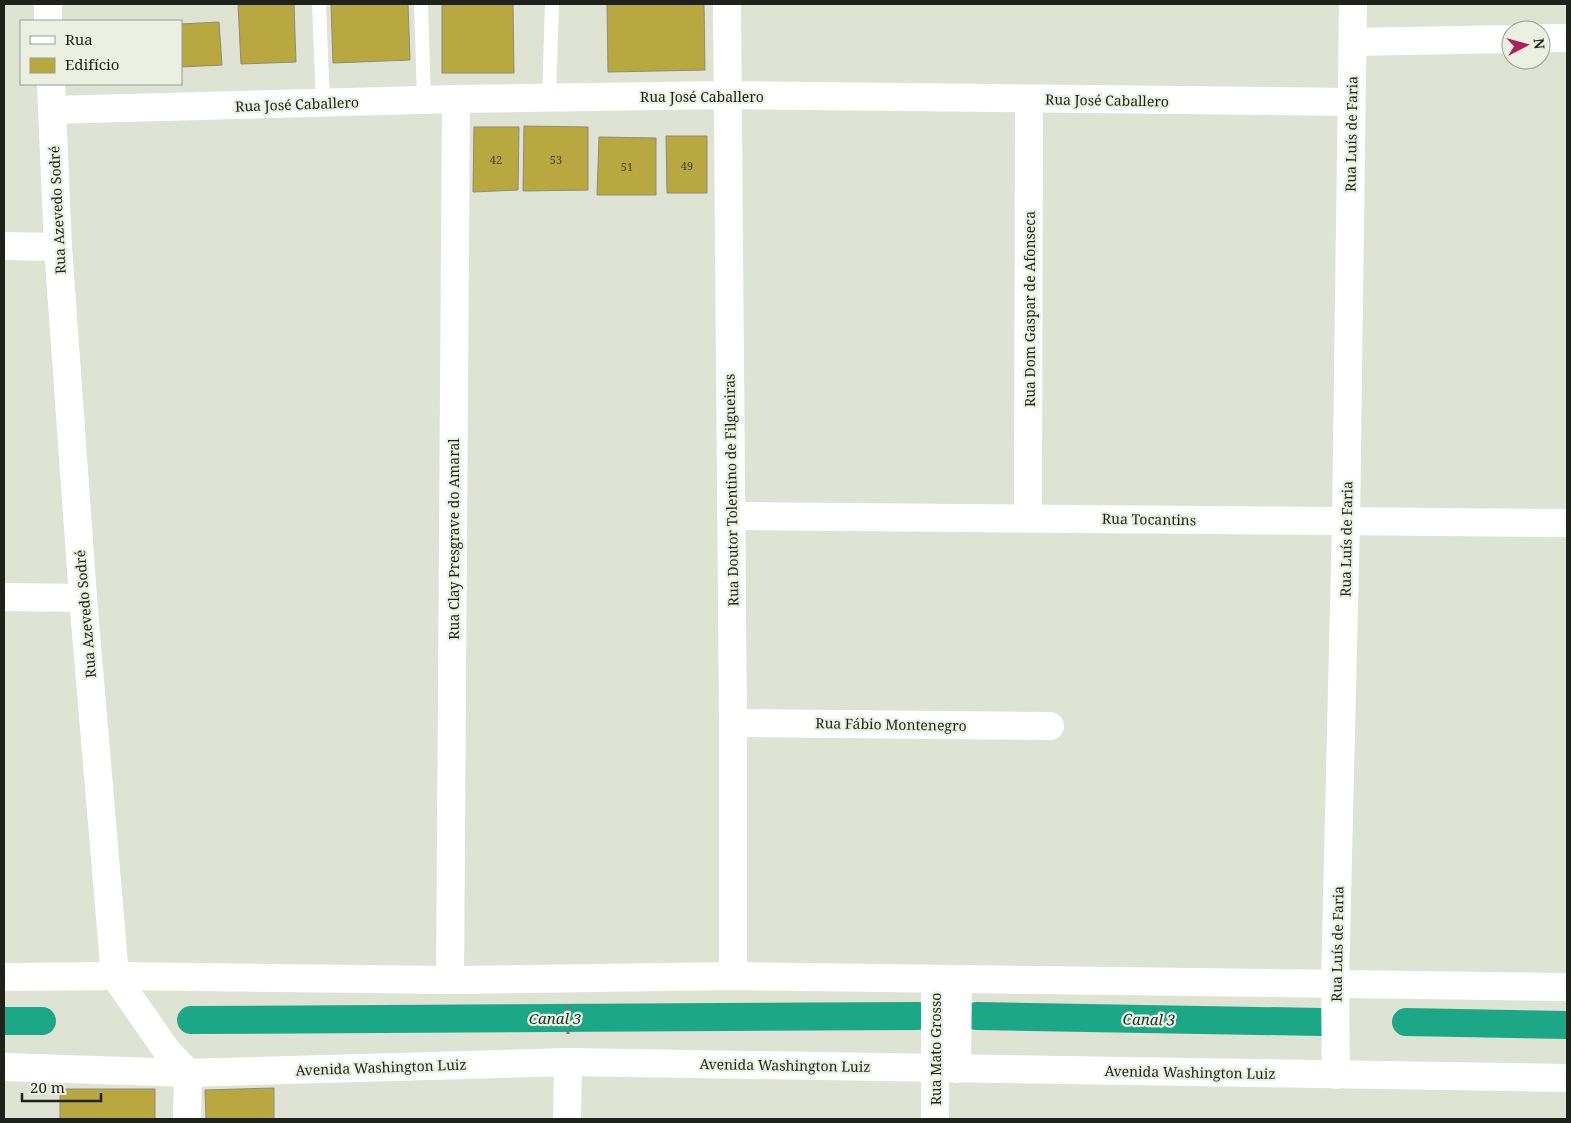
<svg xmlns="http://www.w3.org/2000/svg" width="1571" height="1123" font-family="'Noto Serif',serif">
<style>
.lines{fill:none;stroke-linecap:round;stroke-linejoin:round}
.canal{stroke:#1ca886;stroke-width:28}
.building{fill:#b9a740;stroke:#8e8b7d}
.path{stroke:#76796f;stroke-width:3;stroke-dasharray:4 4;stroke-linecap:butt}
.service{stroke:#fff;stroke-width:14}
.minor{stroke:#fff;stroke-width:28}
.tertiary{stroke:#fff;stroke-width:28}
.secondary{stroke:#fff;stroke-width:28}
.labels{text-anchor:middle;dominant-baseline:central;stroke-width:4.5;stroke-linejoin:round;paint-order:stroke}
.number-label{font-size:11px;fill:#464224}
.street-label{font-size:14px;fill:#1f211b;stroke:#ebf0e1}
.water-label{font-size:15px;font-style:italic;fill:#1c322b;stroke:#ebf0e1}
</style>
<rect width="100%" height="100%" fill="#dee3d4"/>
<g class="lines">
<g class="canal">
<path d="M977 1016 1321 1022"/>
<path d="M191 1020 918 1016"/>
<path d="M4 1021H42"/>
<path d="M1406 1022 1567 1025"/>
</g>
</g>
<g class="building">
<path d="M238 4H294L296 62 241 64Z"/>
<path d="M331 4H408L410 60 333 63Z"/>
<path d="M442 4H513L514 73H442Z"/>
<path d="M607 4H704L705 70 608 72Z"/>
<path d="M219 22 222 65 181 67V24Z"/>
<path d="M524 126 588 127V190L523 191Z"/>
<path d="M474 127H519L518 190 473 192Z"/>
<path d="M666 136H707V193H667Z"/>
<path d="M599 137 656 138V195H597Z"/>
<path d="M274 1088V1119H206L205 1090Z"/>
<rect x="60" y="1089" width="95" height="30"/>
</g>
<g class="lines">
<path class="path" d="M568 1006V1037"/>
<g class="service">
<path d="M319 4 323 103"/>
<path d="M421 4 424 100"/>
<path d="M549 98 552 4"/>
</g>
<g class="minor">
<path d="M727 4 733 723V976"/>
<path d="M1541 38H1567"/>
<path d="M1353 42 1511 39"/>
<path d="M52 110 456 99 726 95 1351 102"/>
<path d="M4 246 58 247"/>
<path d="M731 516 1567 523"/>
<path d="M1028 518 1029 100"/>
<path d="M4 597 83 598"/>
<path d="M733 723 1050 726"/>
<path d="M450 980 456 99"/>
<path d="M1336 1075 1335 984 1346 521 1353 4"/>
<path d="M567 1119 568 1062"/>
</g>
<g class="tertiary">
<path d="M48 4V21"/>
<path d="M51 84 58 247 83 598 115 976 167 1051 188 1073 187 1119"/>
<path d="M935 1119V979"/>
</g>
<g class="secondary">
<path d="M4 977 115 976 450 980 733 976 1567 987"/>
<path d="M4 1067 188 1073 568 1062 1567 1078"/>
<path d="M957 1069 958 979"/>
</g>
</g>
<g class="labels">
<g class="number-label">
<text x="496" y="159">42</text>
<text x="556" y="159">53</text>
<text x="687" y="165">49</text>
<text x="627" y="166">51</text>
</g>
<g class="street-label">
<text x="702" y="96">Rua José Caballero</text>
<text transform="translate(1107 100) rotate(1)">Rua José Caballero</text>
<text transform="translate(297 104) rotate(-2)">Rua José Caballero</text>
<text transform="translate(1351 134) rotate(-89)">Rua Luís de Faria</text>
<text transform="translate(57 210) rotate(-93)">Rua Azevedo Sodré</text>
<text transform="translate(1029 309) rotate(-90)">Rua Dom Gaspar de Afonseca</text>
<text transform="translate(731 490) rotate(-91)">Rua Doutor Tolentino de Filgueiras</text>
<text transform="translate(1149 519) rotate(1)">Rua Tocantins</text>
<text transform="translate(453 539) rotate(-90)">Rua Clay Presgrave do Amaral</text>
<text transform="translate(1346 539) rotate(-89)">Rua Luís de Faria</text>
<text transform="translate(85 614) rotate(-95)">Rua Azevedo Sodré</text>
<text transform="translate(891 724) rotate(1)">Rua Fábio Montenegro</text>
<text transform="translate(1337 944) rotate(-89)">Rua Luís de Faria</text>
<text transform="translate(935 1049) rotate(-90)">Rua Mato Grosso</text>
<text transform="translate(785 1065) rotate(1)">Avenida Washington Luiz</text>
<text transform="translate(381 1067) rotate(-2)">Avenida Washington Luiz</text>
<text transform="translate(1190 1072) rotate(1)">Avenida Washington Luiz</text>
</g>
<g class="water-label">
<text x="555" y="1018">Canal 3</text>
<text transform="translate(1149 1019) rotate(1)">Canal 3</text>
</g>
</g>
<rect width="1571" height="1123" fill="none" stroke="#1f211b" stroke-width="10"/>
<rect x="20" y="20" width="162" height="65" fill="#ebf0e1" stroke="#999d92"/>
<rect x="30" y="36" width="25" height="8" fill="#ffffff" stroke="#999d92"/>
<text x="65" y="45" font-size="15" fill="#1f211b">Rua</text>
<rect x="30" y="58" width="25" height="15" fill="#b9a740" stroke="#999d92"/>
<text x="65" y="70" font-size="15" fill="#1f211b">Edifício</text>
<g transform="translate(1526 45) rotate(84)"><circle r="24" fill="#ebf0e1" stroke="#999d92"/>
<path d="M0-4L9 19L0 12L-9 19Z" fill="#ad1f59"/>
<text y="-8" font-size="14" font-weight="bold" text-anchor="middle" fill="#1f211b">N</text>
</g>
<path d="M22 1093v8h79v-8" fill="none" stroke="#1f211b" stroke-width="2.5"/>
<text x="30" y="1093" font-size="15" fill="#1f211b" stroke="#ebf0e1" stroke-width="4" paint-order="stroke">20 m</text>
</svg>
